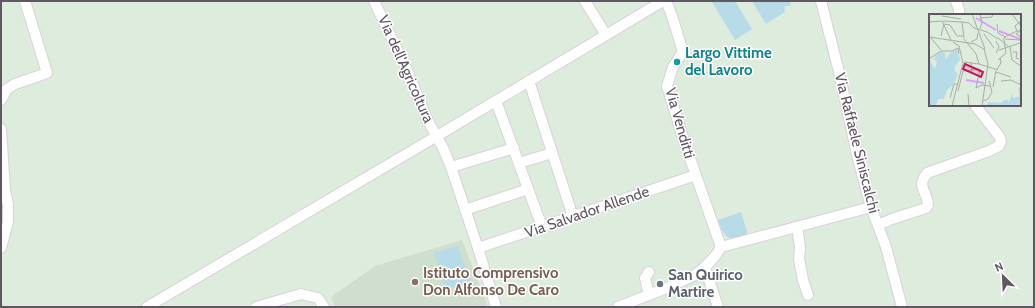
<svg xmlns="http://www.w3.org/2000/svg" width="1035" height="308" font-family="Cabin,sans-serif">
<style>
.education{fill:#cfdece}
.green{fill:#b7dbe7}
.lines{fill:none;stroke-linecap:round;stroke-linejoin:round}
.stream{stroke:#df9bff;stroke-width:2.5}
.minor-casing{stroke:#d9d1da;stroke-width:12}
.minor{stroke:#fff;stroke-width:10}
.culture-dot{fill:#0f9aa8;stroke:#fff;stroke-width:1.5}
.education-dot{fill:#8d6e63;stroke:#fff;stroke-width:1.5}
.worship-dot{fill:#6b7280;stroke:#fff;stroke-width:1.5}
.labels{text-anchor:middle;dominant-baseline:central;stroke-width:3;stroke-linejoin:round;paint-order:stroke}
.culture-label{font-size:15px;font-weight:bold;fill:#0d838f;stroke:#fff;text-anchor:start}
.street-label{font-size:15px;fill:#5f5761;stroke:#fff}
.education-label{font-size:15px;font-weight:bold;fill:#785e54;stroke:#fff;text-anchor:start}
.worship-label{font-size:15px;font-weight:bold;fill:#5b616d;stroke:#fff;text-anchor:start}
.inset-river{fill:none;stroke:#df9bff;stroke-width:2}
.inset-road{fill:none;stroke:#a7aca8;stroke-width:1}
.view{fill:#c2185b;fill-opacity:0.15;stroke:#c2185b;stroke-width:2}
.inset-edge{fill:none;stroke:#5f5761;stroke-width:2}
</style>
<rect width="100%" height="100%" fill="#deecde"/>
<path class="education" d="M462 240 488 307H335L331 297 375 266Z"/>
<g class="green">
<path d="M713 1H735L752 29 735 40 712 2Z"/>
<path d="M752 1H790L791 5 784 7 785 12 766 24Z"/>
<path d="M741 212 748 235C728 240 725 241 718 220Z"/>
<path d="M458 246 470 282 446 290 434 253Z"/>
</g>
<g class="lines">
<path class="stream" d="M1 306 2 307"/>
<defs>
<g id="minor">
<path d="M374 1 406 68 427 119 443 148 451 167 478 248 496 307"/>
<path d="M585 1 606 35"/>
<path d="M666 1 672 16 683 52 673 67 667 86 685 144 721 247"/>
<path d="M821 1 839 72 858 159 871 207 886 247 902 307"/>
<path d="M956 1 959 10V15"/>
<path d="M529 81 573 217"/>
<path d="M1 100 7 89 15 84 47 73 25 1"/>
<path d="M496 101 542 227"/>
<path d="M1 129 5 190 8 205V222L1 248"/>
<path d="M519 163 552 153"/>
<path d="M451 167 514 148"/>
<path d="M465 210 528 189"/>
<path d="M878 225 892 219 926 208 928 205C927 190 916 188 927 173L989 151 999 146 1001 141 999 136 975 105"/>
<path d="M797 227 800 248 799 259 803 280 808 295"/>
<path d="M478 248 696 175"/>
<path d="M705 267 718 307"/>
<path d="M649 295 645 278 649 272"/>
<path d="M147 307 437 136 663 1"/>
<path d="M256 307 301 294 318 298 324 307"/>
<path d="M618 307 669 287 695 275 705 267 716 255 721 247 871 207"/>
</g>
</defs>
<use href="#minor" class="minor-casing"/>
<use href="#minor" class="minor"/>
</g>
<circle class="culture-dot" cx="677" cy="62" r="4"/>
<circle class="education-dot" cx="415" cy="282" r="4"/>
<circle class="worship-dot" cx="660" cy="284" r="4"/>
<g class="labels">
<g class="culture-label">
<text x="685" y="53">Largo Vittime<tspan x="685" dy="17">del Lavoro</tspan></text>
</g>
<g class="street-label">
<text transform="translate(406 69) rotate(66)">Via dell'Agricoltura</text>
<text transform="translate(680 123) rotate(74)">Via Venditti</text>
<text transform="translate(857 143) rotate(76)">Via Raffaele Siniscalchi</text>
<text transform="translate(587 212) rotate(-19)">Via Salvador Allende</text>
</g>
<g class="education-label">
<text x="423" y="273">Istituto Comprensivo<tspan x="423" dy="17">Don Alfonso De Caro</tspan></text>
</g>
<g class="worship-label">
<text x="668" y="275">San Quirico<tspan x="668" dy="17">Martire</tspan></text>
</g>
</g>
<g transform="translate(929 14)">
<rect width="92" height="92" fill="#deecde"/>
<path d="M28 35 31 46 26 52V58L29 59 25 70 18 76 15 85H9L7 91 0 92V45L6 55 8 47 3 45H6V42L12 37 16 39 17 46 20 40ZM92 73V92H57L59 88 71 89 78 85 80 88 83 80 84 84 91 82 89 75Z" fill="#b7dbe7"/>
<path class="inset-river" d="M47 4 67 16M70 17 91 25M37 66 55 69"/>
<path class="inset-road" d="M43 0 56 35M83 0 92 12M13 2 32 5M51 4 63 3 64 0M13 7 22 26M14 7 33 8M92 7 86 12 88 17H91L87 20 92 23M0 8 13 7M33 8 40 9 45 14 58 18M33 8 35 24M15 10 21 11 28 22H34M68 10 69 19 76 23M51 15 53 8 51 0M58 18 69 25M55 20 65 34M12 22 15 10M0 23 46 30 55 35 59 50 53 92M2 24 12 36M69 24 79 32M35 25 47 40 50 50M76 25 92 26M74 26 76 23 88 17M24 28 30 32 34 49M42 28 48 25 49 19M81 33 83 46 92 52M70 36 91 29M84 38H88L87 44 90 45M67 39 70 33 67 27M0 45 12 37H23L29 34 30 40M69 46 77 39 75 26M35 48 50 50M42 48 43 60M50 50 69 56M68 55 72 49 71 44M34 57 51 55M67 58 82 63M72 67 82 66 92 71M64 73 67 57M47 74 51 55M47 74 53 71 61 72M29 77 34 57M39 80 40 92M21 84 25 70H28M54 87 59 85 63 78 60 67M23 92 34 49"/>
<path class="view" d="M36 50 54 58 52 63 34 55Z"/>
<rect width="92" height="92" class="inset-edge"/>
</g>
<rect width="1035" height="308" fill="none" stroke="#5f5761" stroke-width="4"/>
<g transform="translate(1003 276) rotate(336)" stroke="#ffffff" stroke-width="3" paint-order="stroke">
<path d="M0-3L7 15L0 10L-7 15Z" fill="#5f5761"/>
<text y="-6" font-size="11" font-weight="bold" text-anchor="middle" fill="#5f5761">N</text>
</g>
</svg>
